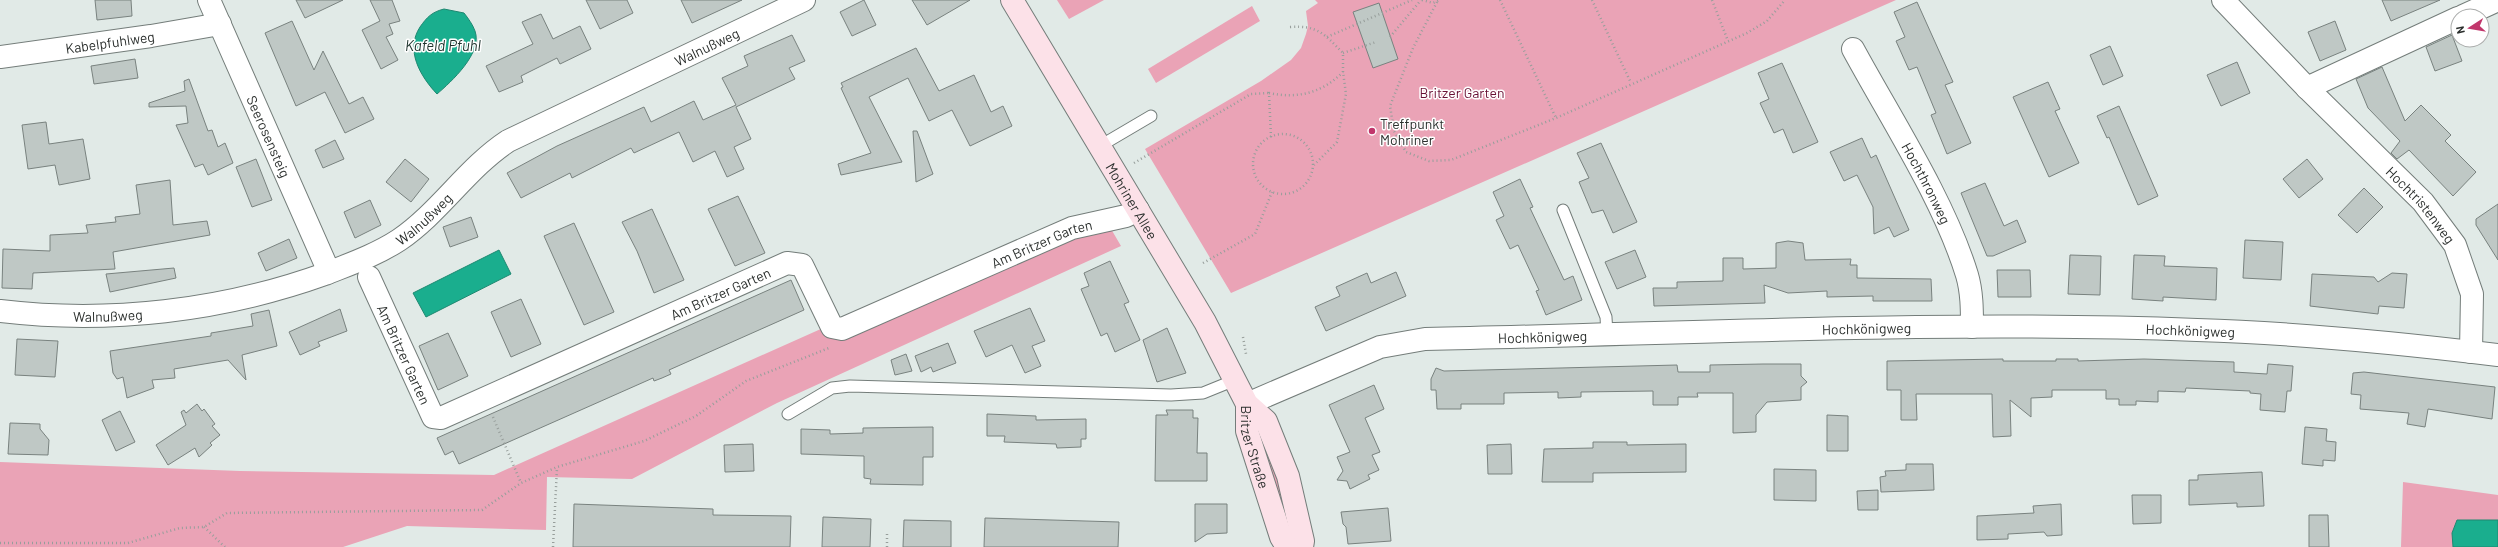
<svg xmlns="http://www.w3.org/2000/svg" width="2498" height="547" font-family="Barlow,sans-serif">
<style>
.green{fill:#eaa3b6}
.water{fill:#1aae8e;stroke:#1f8871}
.building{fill:#bfc8c5;stroke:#79827f}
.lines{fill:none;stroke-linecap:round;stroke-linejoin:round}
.service-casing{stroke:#747d7a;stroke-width:13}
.minor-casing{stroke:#747d7a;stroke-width:24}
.secondary-casing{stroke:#747d7a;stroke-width:24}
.path{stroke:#979e9b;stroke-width:2.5;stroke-dasharray:1 3;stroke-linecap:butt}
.service{stroke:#fff;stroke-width:11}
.minor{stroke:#fff;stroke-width:22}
.secondary{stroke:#fce1e8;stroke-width:22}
.poi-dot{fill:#c1366b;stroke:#fff;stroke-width:1.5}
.labels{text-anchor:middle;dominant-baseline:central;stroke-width:3;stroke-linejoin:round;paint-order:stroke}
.street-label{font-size:14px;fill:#2b2f2d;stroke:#fff}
.park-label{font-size:14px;fill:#691135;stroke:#fff}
.poi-label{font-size:14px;fill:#2b2f2d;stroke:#fff;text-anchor:start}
.water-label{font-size:15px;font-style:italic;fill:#1d332c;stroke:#fff}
</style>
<rect width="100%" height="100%" fill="#e1eae7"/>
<g class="green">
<path d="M1057 0H1104L1069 19Z"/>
<path d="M1315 0H1896L1231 293 1145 149 1261 81 1291 60 1301 48 1306 34 1308 26 1306 11 1318 3Z"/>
<path d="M1252 6 1260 21 1156 83 1148 69Z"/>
<path d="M1107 222 1121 246 777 403 632 479 547 477 546 530 407 526 343 547H0V462L240 471 494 475 823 328Z"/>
<path d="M1270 449 1292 522 1294 547 1262 451Z"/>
<path d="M2403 482 2498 495V547H2401Z"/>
</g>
<g class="water">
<path d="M444 9 464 13C468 18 473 25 475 31 483 53 451 82 437 94 420 76 405 50 420 27 427 17 432 12 444 9Z"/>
<path d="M499 250 511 274 426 317 413 293Z"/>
<path d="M2457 520H2498V547H2453L2452 533Z"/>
</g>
<g class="building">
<path d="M95 0H131L132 16 97 20Z"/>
<path d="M296 0H343L305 18Z"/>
<path d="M370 0H392L400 21 389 24 393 34 386 37 398 60 381 69 362 30 380 21Z"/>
<path d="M586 0H627L633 13 600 29Z"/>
<path d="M681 0H742L692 23Z"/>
<path d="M864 0 876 25 852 36 840 12Z"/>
<path d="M912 0H970L927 25Z"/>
<path d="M2382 0H2440L2391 21Z"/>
<path d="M1917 2 1953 82 1945 85 1971 143 1947 154 1931 115 1936 113 1917 67 1909 70 1896 41 1905 37 1894 12Z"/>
<path d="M1379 3 1398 59 1373 68 1353 12Z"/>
<path d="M541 14 553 39 580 26 591 49 560 64 557 58 521 76 523 82 499 92 486 66 533 44 522 22Z"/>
<path d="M292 21 314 70 323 51 349 104 363 97 374 119 345 133 325 92 296 106 265 33Z"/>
<path d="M2335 21 2346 50 2320 61 2308 32Z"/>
<path d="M792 35 805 61 789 68 795 79 736 107 751 139 734 147 744 169 727 177 715 151 693 162 679 132 634 153 631 148 572 178 570 173 521 198 507 173 557 146 644 107 651 122 694 101 703 120 736 105 722 78 748 66 744 56Z"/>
<path d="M2452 35 2462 61 2435 71 2426 47Z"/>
<path d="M2110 46 2123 76 2103 85 2090 55Z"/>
<path d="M916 48 939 91 974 75 991 112 1003 106 1012 126 970 146 952 110 929 121 908 78 869 97 902 162 841 175 838 164 871 153 841 88 843 87 841 83Z"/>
<path d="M135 59 138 78 94 84 91 66Z"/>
<path d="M2237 62 2250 93 2221 106 2207 75Z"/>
<path d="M1782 63 1818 142 1793 153 1783 129 1774 133 1760 103 1769 99 1758 73Z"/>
<path d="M2382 67 2405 121 2421 105 2451 135 2445 141 2476 172 2453 196 2409 150 2397 159 2391 153 2400 141 2368 108 2356 79Z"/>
<path d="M189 79 208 131 212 130 218 147 225 143 233 163 208 175 203 164 195 167 176 125 188 123 186 106 149 107V103L185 91 184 81Z"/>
<path d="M2048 82 2060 109 2055 111 2079 163 2049 177 2013 97Z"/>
<path d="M2119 106 2158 196 2138 205 2109 137 2107 138 2097 116Z"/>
<path d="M46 122 49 144 83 139 90 179 59 185 55 165 28 169 22 125Z"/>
<path d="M913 131H917L933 174 916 182Z"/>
<path d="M1862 138 1871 158 1876 155 1909 230 1894 237 1889 227 1874 234 1873 207 1857 175 1844 181 1830 152Z"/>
<path d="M335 140 344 159 323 168 315 150Z"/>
<path d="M1601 143 1637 222 1613 233 1603 210 1592 213 1579 182 1589 178 1577 153Z"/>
<path d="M256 159 272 200 252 207 236 167Z"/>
<path d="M405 159 429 179 411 202 386 182Z"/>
<path d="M2307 159 2323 179 2299 198 2283 179Z"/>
<path d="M1520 179 1533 207 1530 208 1564 280 1573 276 1582 300 1546 315 1536 291 1539 290 1518 245 1510 249 1496 220 1504 216 1493 192Z"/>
<path d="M170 180 173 225 207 221 210 235 113 252 115 269 33 273 32 289 2 288 3 249 50 251V235L88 233 86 225 116 222 115 217 140 214 136 185Z"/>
<path d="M1985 183 2004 226 2017 220 2026 242 1993 256H1987L1961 193Z"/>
<path d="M2364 188 2383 207 2357 233 2338 215Z"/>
<path d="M738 196 765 253 735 266 708 209Z"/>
<path d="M370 200 381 225 355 238 344 212Z"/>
<path d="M2498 204V260L2476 225V219Z"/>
<path d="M652 209 684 280 654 293 637 251 622 222Z"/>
<path d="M471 217 478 237 450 247 443 227Z"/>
<path d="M574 223 614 312 584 325 544 236Z"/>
<path d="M289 239 297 258 266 271 258 253Z"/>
<path d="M2245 240 2283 242 2281 280 2243 278Z"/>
<path d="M1788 241 1803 243 1805 260 1851 259 1850 265H1857V278L1931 279 1932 301H1873V296L1827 297V291L1788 293 1764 285 1765 303 1654 306 1653 288H1677V282L1723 281V258H1743V269L1776 268V243Z"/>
<path d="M1635 250 1646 277 1617 289 1605 262Z"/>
<path d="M2070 255 2101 256 2100 295 2068 294Z"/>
<path d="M2134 255 2165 256 2164 266 2217 268 2216 300 2163 297V301L2132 299Z"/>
<path d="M1110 261 1129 302 1124 304 1140 340 1115 352 1107 333 1101 336 1081 289 1089 286 1084 273Z"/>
<path d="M174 268 176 278 110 292 106 274Z"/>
<path d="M1997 270H2030L2031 297H1998Z"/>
<path d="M1396 272 1406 296 1326 331 1315 307 1340 296 1336 287 1367 273 1371 283Z"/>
<path d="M2392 273 2407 274 2404 308 2379 306 2378 314 2310 306 2312 274 2374 277 2378 282Z"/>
<path d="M791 280 804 310 669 370 671 374 662 378 654 381 653 378 459 464 453 451 445 455 437 438Z"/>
<path d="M521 299 541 344 511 357 491 312Z"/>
<path d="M1030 308 1045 341 1032 346 1041 366 1025 373 1012 345 986 357 974 331Z"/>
<path d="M340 309 347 331 318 342 320 346 300 355 289 332Z"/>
<path d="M269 310 277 346 242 355 246 380 228 360 174 369 175 378 152 380 154 388 127 398 123 377 117 379 113 373 110 351 211 336V333L253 326 251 314Z"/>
<path d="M1167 328 1186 373 1157 382 1143 340Z"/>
<path d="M448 333 468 376 438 390 419 346Z"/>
<path d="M17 339 58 341 55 377 15 375Z"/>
<path d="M948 343 956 363 933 372 931 367 921 372 915 356Z"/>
<path d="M906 354 912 371 895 375 891 360Z"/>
<path d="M2003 359V361H2056V359H2078V361L2144 359 2234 362V372L2267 374 2268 364 2293 366 2291 391H2287L2285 412 2260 410 2261 394 2250 393V391L2186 388 2185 392 2158 391V402L2136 401V405H2119V399H2106V390H2052V397L2031 398V417L2010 400 2011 436 1993 437 1992 394H1916L1917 420H1901V390H1887V361Z"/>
<path d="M1763 364H1801V376L1807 382 1801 387V400L1767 402 1756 415V432L1733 433V393H1697L1698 397H1678V405H1653V391L1581 392V397L1558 398V392L1504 393V404H1461V409H1437L1436 390H1431V379L1436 368 1444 371 1677 365 1678 372H1710V365Z"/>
<path d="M2364 372 2495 387 2492 419 2428 409 2425 427 2407 424 2409 413 2360 409 2361 395 2351 394 2353 373Z"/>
<path d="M1374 385 1384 409 1365 418 1380 452 1372 455 1379 470 1368 475 1370 479 1350 489 1347 481 1337 480 1343 471 1337 457 1350 452 1329 405Z"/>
<path d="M197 404 202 411 204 409 215 424 212 426 220 435 210 443 212 445 199 457 195 448 168 465 156 445 186 425 181 412 184 410 186 413Z"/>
<path d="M1166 410H1193V418H1198L1197 453H1207V481H1155L1156 415H1168Z"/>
<path d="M120 411 135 442 116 451 102 420Z"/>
<path d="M987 414 1036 416V420L1086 419V439H1081V447L1057 448 1056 444 1004 442 1005 436H987Z"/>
<path d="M1827 415 1848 416V451H1827Z"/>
<path d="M10 423 40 424V429L49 440 48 455 8 454Z"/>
<path d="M933 427V457H923V485L870 484 871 479 864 478V456L801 454V429L830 430V434L863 433V428Z"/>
<path d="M2305 427 2327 429 2326 441 2336 442 2335 461 2323 460V466L2302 464Z"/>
<path d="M1593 442H1627V445L1686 444V472L1593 473V482H1542L1544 449 1593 448Z"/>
<path d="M753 444 754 471 725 472 724 445Z"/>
<path d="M1511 444 1512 474H1488L1487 445Z"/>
<path d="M1906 464H1933L1934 490 1881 492 1880 477 1886 476 1885 471 1906 470Z"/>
<path d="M1774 469 1816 470V501L1774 500Z"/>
<path d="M2262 472 2264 506 2237 507V503L2189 505V480H2198V475Z"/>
<path d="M1878 490V510H1858L1857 491Z"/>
<path d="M2132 495H2161V523L2133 524Z"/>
<path d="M574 504 713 509V515L791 516 790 547H573Z"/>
<path d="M1195 504H1227V533L1207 534 1195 542Z"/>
<path d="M2061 504 2062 535 2047 536 2044 532 2008 534V539L1977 540V516L2034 513 2033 506Z"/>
<path d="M1388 508 1391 541 1348 544 1346 527 1343 524 1341 512Z"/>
<path d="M2309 515H2328L2329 547H2309Z"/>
<path d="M823 517 871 519 870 547H822Z"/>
<path d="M985 518 1119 522 1118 547H984Z"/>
<path d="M904 520 951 521V547H903Z"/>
</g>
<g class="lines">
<defs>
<g id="service">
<path d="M1100 146 1151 116"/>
<path d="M1563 210 1606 317 1607 335"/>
<path d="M788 414 832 388 850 386 1171 395 1203 393 1235 380"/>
</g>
<g id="minor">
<path id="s1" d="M209 0 329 272"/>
<path id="s2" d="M2223 0 2307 88 2423 202 2455 245 2472 294 2471 352"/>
<path d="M2463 16 2498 0"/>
<path id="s3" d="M1853 49C1891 119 1944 200 1967 275 1972 292 1972 310 1972 327"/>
<path id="s4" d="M0 57 151 36 220 24"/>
<path d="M2307 88 2458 18"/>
<path id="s5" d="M369 277 433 417 441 418 787 263 802 265 832 327 842 329 1072 228 1126 216 1138 210"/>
<path id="s6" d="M0 311C109 324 222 311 325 274 350 264 376 255 399 240 440 212 467 168 508 141L804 0"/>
<path id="s7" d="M1247 404 1380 347 1425 339C1682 334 1940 320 2197 330 2297 333 2399 343 2498 355"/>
</g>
<g id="secondary">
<path id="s8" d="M1012 0 1205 322 1247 404 1266 421 1288 476 1303 541 1302 547"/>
<path id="s9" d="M1247 404V431L1281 537 1287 547"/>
</g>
</defs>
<use href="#service" class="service-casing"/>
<use href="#minor" class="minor-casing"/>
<use href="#secondary" class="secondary-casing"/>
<g class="path">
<path d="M1422 0 1433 3 1440 0"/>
<path d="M1500 0 1556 118"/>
<path d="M1592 0 1631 83"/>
<path d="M1712 0 1728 41"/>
<path d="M1437 2 1413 48 1390 106 1394 131 1406 152 1429 161 1451 160 1556 118 1747 33 1767 21 1785 0"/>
<path d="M1290 27C1318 25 1324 34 1343 53V72L1346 94 1337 142 1314 165"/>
<path d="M1327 37 1412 0"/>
<path d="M1390 37 1421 0"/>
<path d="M1343 53 1376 42"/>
<circle cx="1283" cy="164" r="30"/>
<path d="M1271 137 1269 93C1298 99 1322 93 1343 72"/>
<path d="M1134 163 1251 94 1269 93"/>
<path d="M1203 263 1255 234 1272 192"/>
<path d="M1243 337 1246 354"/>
<path d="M493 417 521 483"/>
<path d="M204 527 225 547"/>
<path d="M0 543H128L180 528 204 527 227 513 482 510 521 483 557 467 644 441 696 416 746 381 829 348"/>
<path d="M553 547 557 468"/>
<path d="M887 547V532"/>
</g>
<use href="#service" class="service"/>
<use href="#minor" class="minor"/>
<use href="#secondary" class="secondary"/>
</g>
<circle class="poi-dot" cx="1372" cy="131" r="4"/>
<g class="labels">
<g class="street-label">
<text stroke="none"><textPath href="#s4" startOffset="111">Kabelpfuhlweg</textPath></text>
<text stroke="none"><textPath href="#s6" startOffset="779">Walnußweg</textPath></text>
<text stroke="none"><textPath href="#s1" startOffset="149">Seerosensteig</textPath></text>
<text stroke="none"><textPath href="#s3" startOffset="153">Hochthronweg</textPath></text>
<text stroke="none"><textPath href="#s8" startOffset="234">Mohriner Allee</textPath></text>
<text stroke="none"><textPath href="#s2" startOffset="285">Hochtristenweg</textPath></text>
<text stroke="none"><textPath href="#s6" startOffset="444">Walnußweg</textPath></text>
<text stroke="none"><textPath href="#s5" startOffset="853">Am Britzer Garten</textPath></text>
<text stroke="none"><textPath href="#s5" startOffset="468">Am Britzer Garten</textPath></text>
<text stroke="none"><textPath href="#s6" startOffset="108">Walnußweg</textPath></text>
<text stroke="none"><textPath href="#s7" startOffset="632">Hochkönigweg</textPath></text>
<text stroke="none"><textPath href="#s7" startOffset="956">Hochkönigweg</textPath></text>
<text stroke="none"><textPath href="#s7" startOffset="308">Hochkönigweg</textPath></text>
<text stroke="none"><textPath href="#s5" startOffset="85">Am Britzer Garten</textPath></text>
<text stroke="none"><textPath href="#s9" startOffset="44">Britzer Straße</textPath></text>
</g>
<g class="park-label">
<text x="1462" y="92">Britzer Garten</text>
</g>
<g class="poi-label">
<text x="1380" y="123">Treffpunkt<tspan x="1380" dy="16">Mohriner</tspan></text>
</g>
<g class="water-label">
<text x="443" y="45">Kafeld Pfuhl</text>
</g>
</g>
<g transform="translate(2470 28) rotate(258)"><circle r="19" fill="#ffffff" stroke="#aaacab"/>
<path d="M0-3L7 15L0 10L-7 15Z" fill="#c1366b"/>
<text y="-6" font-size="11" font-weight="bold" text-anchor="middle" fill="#2b2f2d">N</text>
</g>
</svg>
